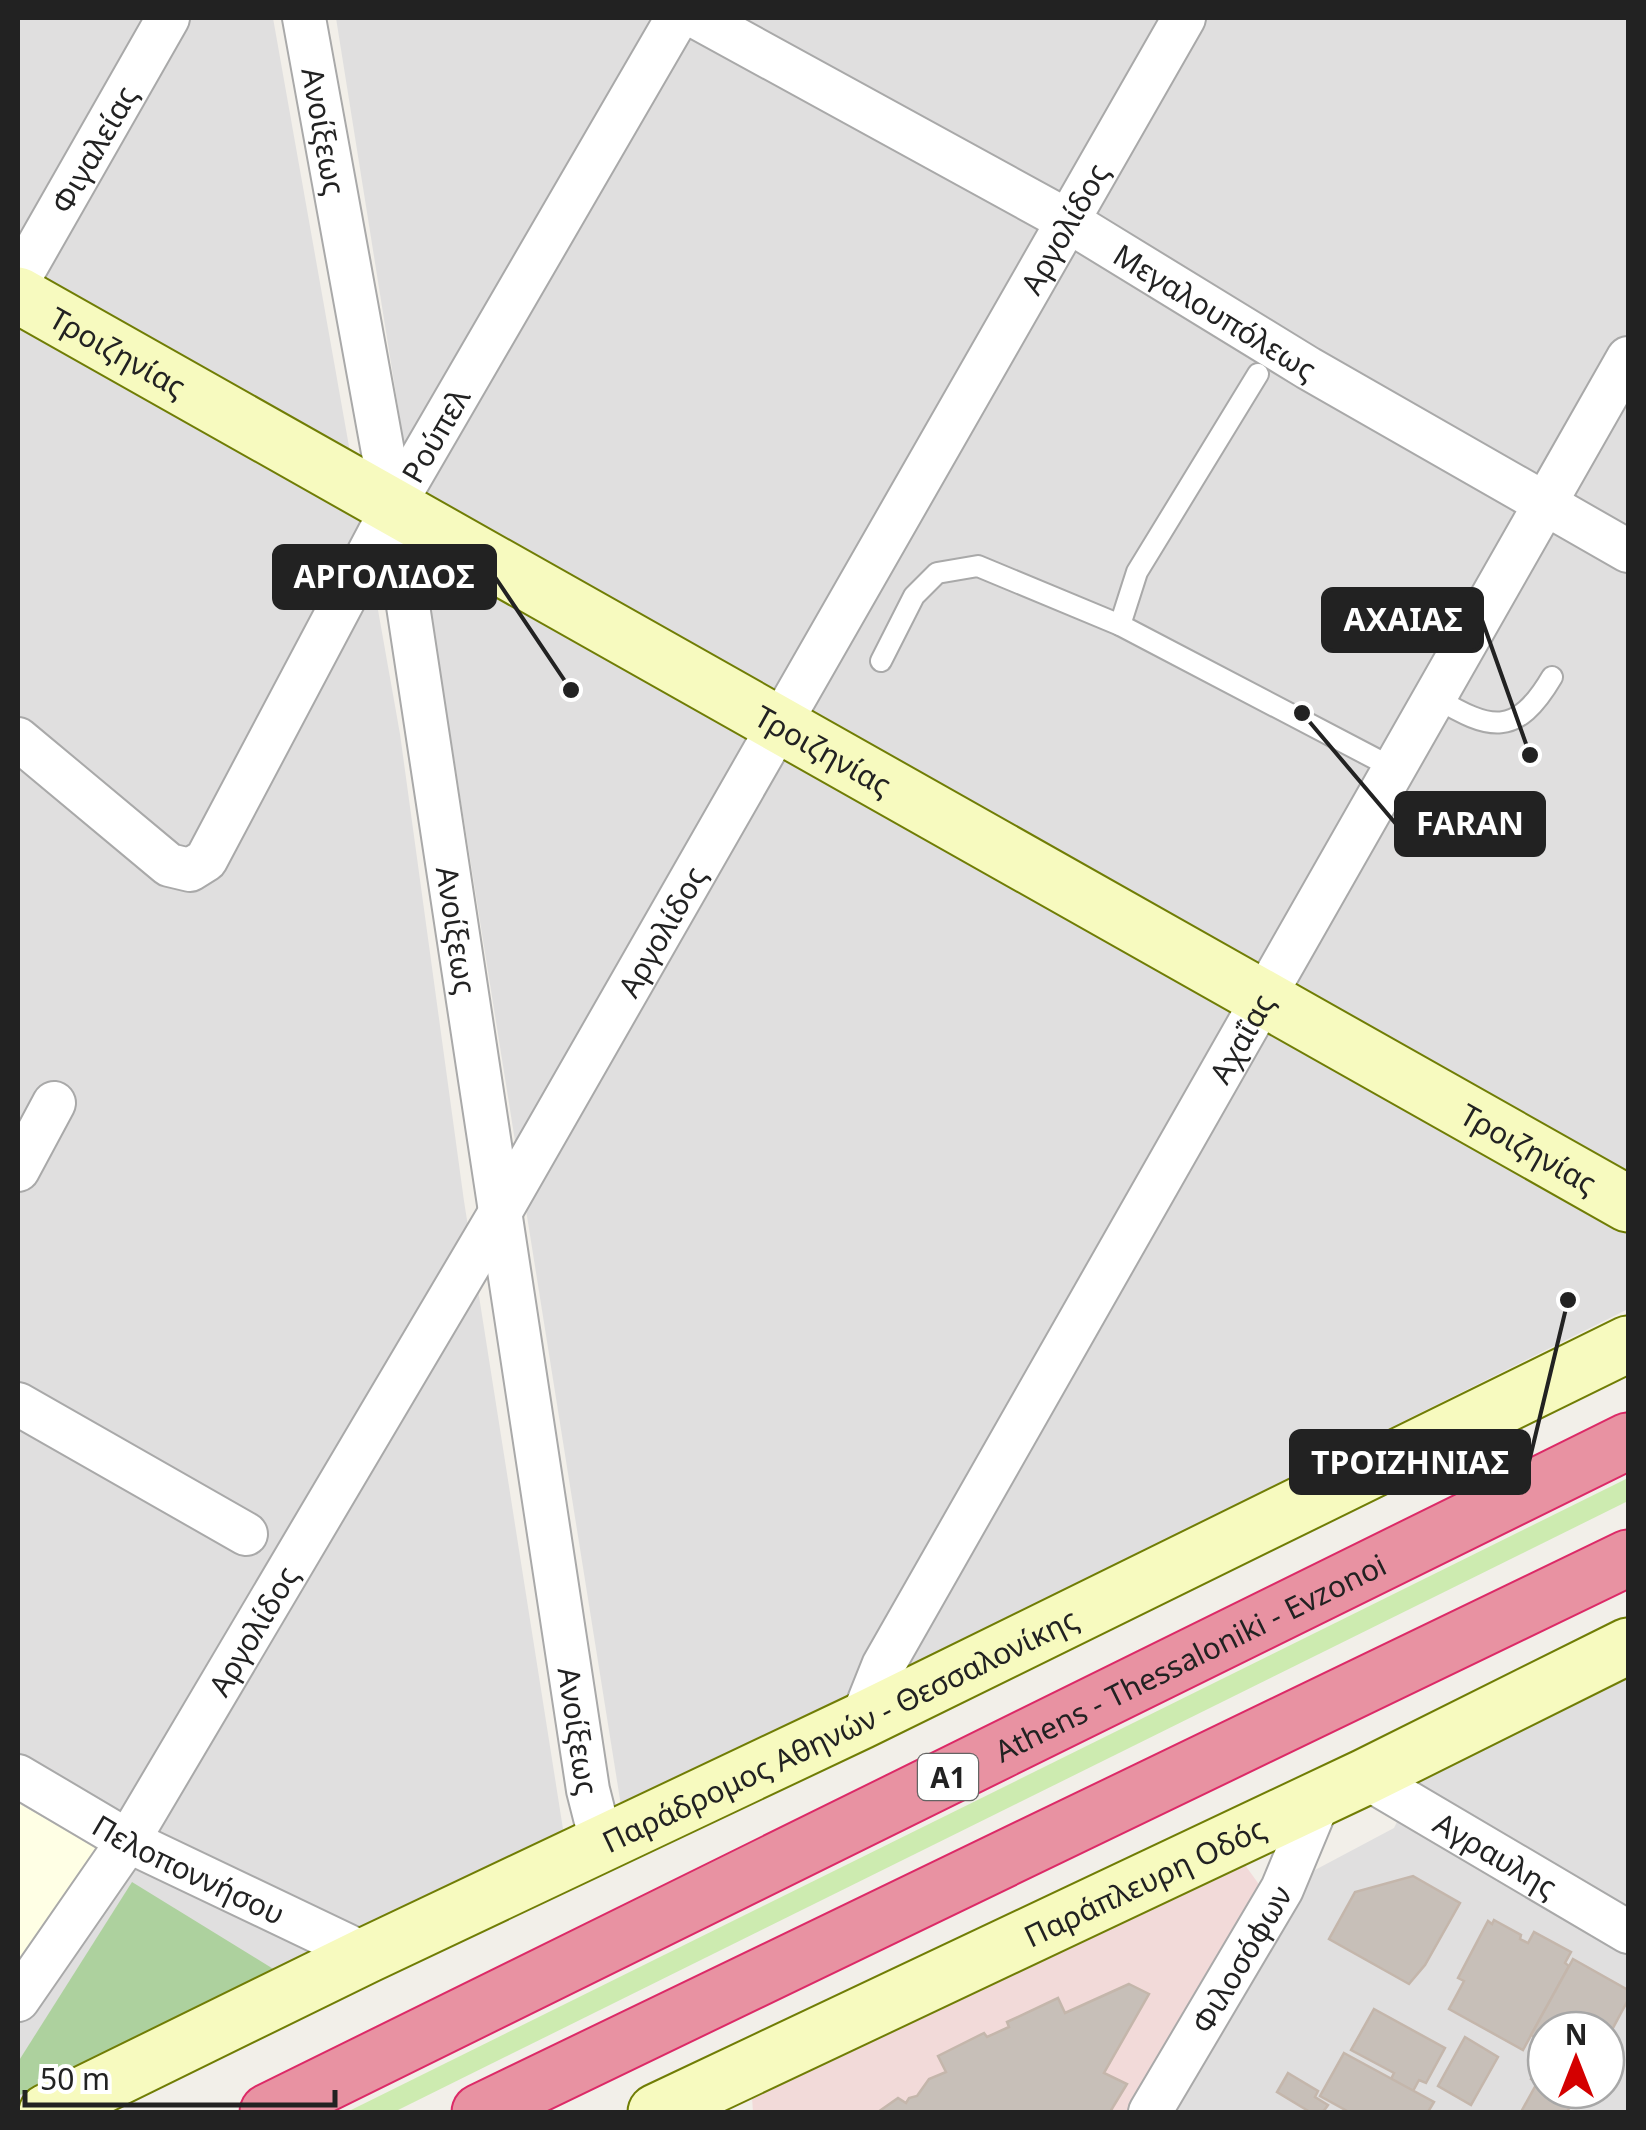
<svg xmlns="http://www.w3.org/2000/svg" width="1646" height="2130" font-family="'Noto Sans',sans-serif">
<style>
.residential{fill:#e0dfdf;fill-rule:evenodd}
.commercial{fill:#f2dad9}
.education{fill:#ffffe5}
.grass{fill:#cdebb0}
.forest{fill:#add19e}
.building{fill:#c7bfb8;stroke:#c4b6ab;stroke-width:2.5}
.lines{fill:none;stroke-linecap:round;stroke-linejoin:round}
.lane-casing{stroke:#a9a9a9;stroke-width:24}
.street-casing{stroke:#a9a9a9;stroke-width:46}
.secondary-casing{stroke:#707d05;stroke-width:59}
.highway-casing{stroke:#dc2a67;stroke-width:59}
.lane{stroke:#fff;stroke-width:20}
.street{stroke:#fff;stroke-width:42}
.secondary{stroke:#f7fabf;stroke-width:55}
.highway{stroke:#e892a2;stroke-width:55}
.labels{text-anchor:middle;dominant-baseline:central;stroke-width:9;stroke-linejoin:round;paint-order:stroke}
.shield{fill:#fff;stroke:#646464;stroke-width:2.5}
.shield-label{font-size:28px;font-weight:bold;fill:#222}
.street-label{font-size:30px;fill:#222;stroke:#fff}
.leader{fill:none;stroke:#222;stroke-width:4}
.callout-dot{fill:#222;stroke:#fff;stroke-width:4}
.callout{fill:#222;stroke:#222;stroke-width:4}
.callout-label{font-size:32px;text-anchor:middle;font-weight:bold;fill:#fff}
</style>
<rect width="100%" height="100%" fill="#f2efe9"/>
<g class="residential">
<path d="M18 18H273L400 734 464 1201 566 1848 22 2112H18Z"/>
<path d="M336 18H1628V1309L622 1812Z"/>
<path d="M1628 1664V2112H1175L1315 1870 1394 1828 1425 1765ZM1546 2030H1606V2090H1546Z"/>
</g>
<path class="commercial" d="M1237 1854 1266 1894 1138 2112H753L751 2084Z"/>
<path class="education" d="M18 1803 96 1847 18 1975Z"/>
<path class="grass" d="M1628 1478V1501L394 2112H347Z"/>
<path class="forest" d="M132 1882 275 1970 18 2096V2062Z"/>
<g class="building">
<path d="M1413 1876 1460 1903 1425 1965 1409 1984 1329 1939 1355 1892Z"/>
<path d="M1494 1920 1521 1935 1520 1939 1528 1943 1534 1932 1571 1952 1565 1963 1569 1966 1523 2050 1449 2009 1464 1981 1458 1978 1488 1921 1492 1924Z"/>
<path d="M1573 1959 1628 1990V2000L1606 2041V2030H1546V2042L1531 2035Z"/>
<path d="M1129 1984 1149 1994 1104 2073 1127 2084 1110 2112H878L898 2098 906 2103 909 2098 917 2096 929 2079 946 2072 938 2056 984 2033 987 2037 1009 2027 1007 2022 1058 1998 1065 2013Z"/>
<path d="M1374 2009 1445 2048 1426 2083 1419 2080 1413 2091 1391 2079 1394 2073 1351 2050Z"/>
<path d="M1465 2037 1498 2057 1471 2105 1438 2086Z"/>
<path d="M1344 2053 1434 2102 1428 2112H1349L1320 2096Z"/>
<path d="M1542 2058 1546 2060V2090H1579L1567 2112H1521L1537 2083 1531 2079Z"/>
<path d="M1288 2073 1318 2091 1315 2097 1328 2105 1323 2112H1310L1277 2092Z"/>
</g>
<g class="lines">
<defs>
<g id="lane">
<path d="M1258 374 1137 572 1120 625 1395 769"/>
<path d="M881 661 914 596 937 573 978 566 1120 625"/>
<path d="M1436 698C1490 730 1516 738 1552 677"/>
</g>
<g id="street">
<path id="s1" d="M304 18 393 507 588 1790 602 1845"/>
<path id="s2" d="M698 18 1068 221 1308 368 1628 551"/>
<path id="s3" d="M18 281 168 18"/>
<path id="s4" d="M18 739 169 865 190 870 206 860 393 507 677 18"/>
<path d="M18 1170 54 1103"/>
<path d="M18 1404 246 1534"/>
<path id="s5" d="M861 1721 883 1666 1628 358"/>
<path id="s6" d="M18 1776 128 1841 367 1955"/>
<path id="s7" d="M1365 1777 1628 1932"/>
<path id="s8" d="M18 2000 128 1841 501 1211 1184 18"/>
<path id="s9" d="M1150 2112 1282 1889 1320 1798"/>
</g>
<g id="secondary">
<path id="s10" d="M18 295 1628 1204"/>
<path id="s11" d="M47 2112 367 1955 861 1721 1628 1344"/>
<path id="s12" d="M656 2112 1365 1777 1628 1646"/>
</g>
<g id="highway">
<path id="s13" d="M268 2112 1628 1441"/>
<path d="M480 2112 1628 1558"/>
</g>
</defs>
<use href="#lane" class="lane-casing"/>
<use href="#street" class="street-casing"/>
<use href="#secondary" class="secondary-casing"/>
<use href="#highway" class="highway-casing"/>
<use href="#lane" class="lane"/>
<use href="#street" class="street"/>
<use href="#secondary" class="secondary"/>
<use href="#highway" class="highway"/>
</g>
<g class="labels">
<rect class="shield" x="918" y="1754" width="60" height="46" rx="8"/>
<g class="shield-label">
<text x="948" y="1777">Α1</text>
</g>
<g class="street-label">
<text stroke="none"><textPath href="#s1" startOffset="115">Ανοίξεως</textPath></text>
<text stroke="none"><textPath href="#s3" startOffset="152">Φιγαλείας</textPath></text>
<text stroke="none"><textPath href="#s8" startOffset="2058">Αργολίδος</textPath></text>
<text stroke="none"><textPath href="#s2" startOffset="595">Μεγαλουπόλεως</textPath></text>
<text stroke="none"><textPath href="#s10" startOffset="115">Τροιζηνίας</textPath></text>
<text stroke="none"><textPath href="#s4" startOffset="720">Ρούπελ</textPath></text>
<text stroke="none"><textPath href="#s10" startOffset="925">Τροιζηνίας</textPath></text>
<text stroke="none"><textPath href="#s1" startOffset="925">Ανοίξεως</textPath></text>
<text stroke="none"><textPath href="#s8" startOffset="1248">Αργολίδος</textPath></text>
<text stroke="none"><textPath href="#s5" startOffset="782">Αχαΐας</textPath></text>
<text stroke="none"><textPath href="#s10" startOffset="1735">Τροιζηνίας</textPath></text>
<text stroke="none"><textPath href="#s8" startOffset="438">Αργολίδος</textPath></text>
<text stroke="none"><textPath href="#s13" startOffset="1028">Athens - Thessaloniki - Evzonoi</textPath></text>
<text stroke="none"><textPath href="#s11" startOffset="880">Παράδρομος Αθηνών - Θεσσαλονίκης</textPath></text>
<text stroke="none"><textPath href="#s1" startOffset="1735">Ανοίξεως</textPath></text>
<text stroke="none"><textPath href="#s7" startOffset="152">Αγραυλης</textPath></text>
<text stroke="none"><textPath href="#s6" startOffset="195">Πελοποννήσου</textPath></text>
<text stroke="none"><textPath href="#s12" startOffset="540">Παράπλευρη Οδός</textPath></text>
<text stroke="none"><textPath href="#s9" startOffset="178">Φιλοσόφων</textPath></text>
</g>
</g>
<path class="leader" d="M571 690L495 577M1530 755L1482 620M1302 713L1396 824M1568 1300L1529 1462"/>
<g class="callout-dot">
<circle cx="571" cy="690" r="10"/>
<circle cx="1530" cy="755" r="10"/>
<circle cx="1302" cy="713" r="10"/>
<circle cx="1568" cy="1300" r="10"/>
</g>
<g class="callout">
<rect x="274" y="546" width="221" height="62" rx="10"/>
<rect x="1323" y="589" width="159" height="62" rx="10"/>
<rect x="1396" y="793" width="148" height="62" rx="10"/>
<rect x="1291" y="1431" width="238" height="62" rx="10"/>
</g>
<g class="callout-label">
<text x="384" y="588">ΑΡΓΟΛΙΔΟΣ</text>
<text x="1403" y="631">AXAΙΑΣ</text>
<text x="1470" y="835">FARAN</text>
<text x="1410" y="1474">ΤΡΟΙΖΗΝΙΑΣ</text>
</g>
<rect width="1646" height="2130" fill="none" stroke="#222222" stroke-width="40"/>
<g transform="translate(1576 2060)"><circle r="48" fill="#ffffff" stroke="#a7a7a7" stroke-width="2.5"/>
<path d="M0-8L18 38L0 25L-18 38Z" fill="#d40000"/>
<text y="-15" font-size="28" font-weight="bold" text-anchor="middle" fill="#222222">N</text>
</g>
<path d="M25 2090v15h310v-15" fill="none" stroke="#222222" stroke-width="5"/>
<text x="40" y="2090" font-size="30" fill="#222222" stroke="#ffffff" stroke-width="8" paint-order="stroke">50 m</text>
</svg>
